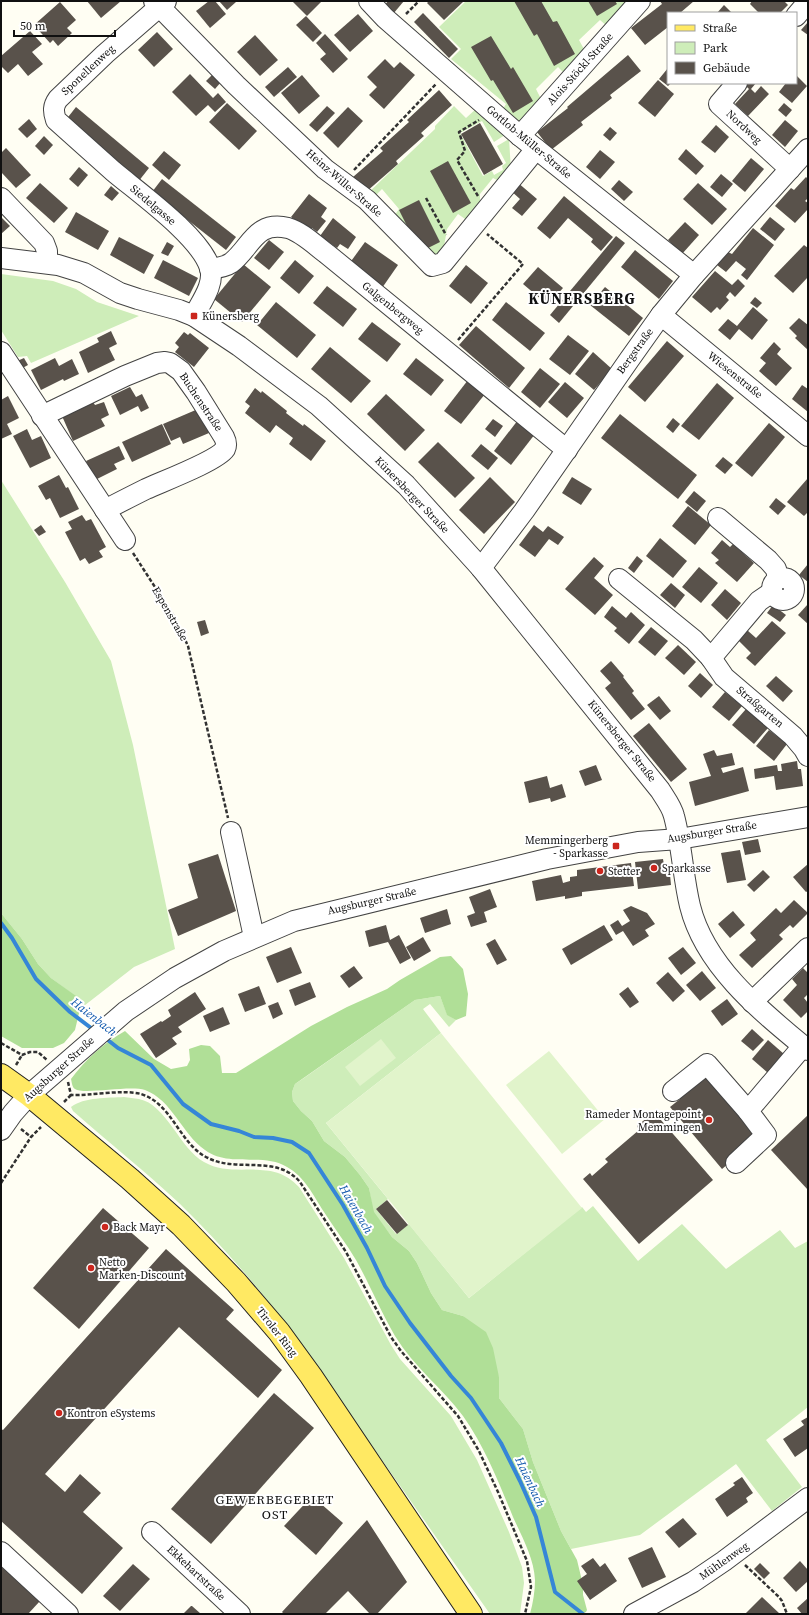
<svg xmlns="http://www.w3.org/2000/svg" width="809" height="1615" font-family="'Source Serif 4',serif">
<style>
.green{fill:#ceedb9}
.forest{fill:#b0df97}
.pitch{fill:#e1f4cb}
.lines{fill:none;stroke-linecap:round;stroke-linejoin:round}
.stream{stroke:#3586d7;stroke-width:4}
.building{fill:#59524b}
.minor-casing{stroke:#434343;stroke-width:22}
.major-casing{stroke:#212121;stroke-width:24}
.path{stroke:#323232;stroke-width:2.5;stroke-dasharray:4 2;stroke-linecap:butt}
.minor{stroke:#fff;stroke-width:20}
.major{stroke:#ffe963;stroke-width:22}
.poi-dot{fill:#cb261d;stroke:#fff;stroke-width:1.5}
.labels{text-anchor:middle;dominant-baseline:central;stroke-width:4;stroke-linejoin:round;paint-order:stroke}
.street-label{font-size:11px;fill:#101010;stroke:#fff}
.poi-label{font-size:11px;fill:#101010;stroke:#fff;text-anchor:start}
.water-label{font-size:12px;font-style:italic;fill:#0f57ac;stroke:#fff}
.quarter-label{font-size:13px;letter-spacing:1px;fill:#101010;stroke:#fff}
.district-label{font-size:15px;font-weight:bold;letter-spacing:1px;fill:#101010;stroke:#fff}
</style>
<rect width="100%" height="100%" fill="#fffef3"/>
<g class="green">
<path d="M466 1H630L608 27 600 20 579 40 585 51 565 74 558 67 536 89 542 101 521 123 501 112 506 104 451 59 461 49 439 27Z"/>
<path d="M454 106 466 118 477 108 505 135 494 142 482 121 460 133 483 176 492 171 494 175 503 170 502 166 506 163 497 146 509 139 511 170 499 181 493 178 480 194V207L468 221 458 214 447 229 442 258 430 261 392 219 399 209 382 189 372 199 366 195 435 129V126Z"/>
<path d="M1 274 53 281 76 289 97 302 139 316 31 363 27 356 18 357 1 330Z"/>
<path d="M1 480 65 582 111 661 133 745 175 949 134 967 80 1009 75 996 51 978 38 964 22 939 1 913Z"/>
<path d="M440 996 447 1014 456 1020 449 1027 430 1004 423 1009 441 1033 326 1123 388 1199 376 1209 396 1234 409 1224 469 1298 582 1207 586 1212 593 1206 638 1261 682 1224 726 1269 780 1230 795 1248 808 1241V1407L766 1440 802 1487 772 1511 736 1464 640 1535 571 1549 561 1531 533 1462 523 1429 499 1398V1377L463 1316 442 1310 431 1293 417 1263 409 1251 392 1237 373 1212 369 1188 360 1175 345 1157 324 1141 312 1121 301 1111 293 1101 292 1092 295 1084 304 1078 415 1000Z"/>
<path d="M124 1097C129 1098 134 1098 139 1099 166 1104 180 1149 204 1162 235 1180 271 1156 299 1187L344 1258 391 1345 400 1359 451 1416 477 1460 509 1532 522 1567 524 1583 520 1614H490L297 1339C261 1290 222 1245 179 1203 145 1171 108 1142 73 1111L71 1107C84 1097 108 1098 124 1097Z"/>
</g>
<g class="forest">
<path d="M1 913 22 939 38 964 51 978 76 996 80 1009 75 1030 64 1043 53 1048H22L1 1036Z"/>
<path d="M451 956 463 969 468 994 466 1016 456 1020 447 1015 440 996 415 1000 295 1084 292 1092 293 1101 301 1111 312 1121 324 1141 345 1157 360 1175 369 1188 374 1212 392 1237 409 1251 417 1263 431 1293 442 1310 463 1316 486 1332 493 1348 499 1377V1398L523 1429 533 1462 561 1531 577 1560 583 1585V1595L587 1610 586 1612 582 1614H530C533 1603 535 1591 535 1580 534 1558 522 1537 513 1517 499 1483 485 1447 463 1416 442 1388 414 1367 395 1336 381 1312 370 1285 356 1260 346 1243 334 1228 324 1212 313 1195 305 1177 287 1167 263 1152 229 1168 205 1150 182 1134 172 1100 145 1090 129 1085 84 1095 75 1089 72 1087 72 1083 71 1079 85 1060 105 1042 125 1031L154 1059 171 1069 187 1066 190 1060 189 1049 201 1045 210 1046 220 1056 222 1073H236L311 1026 347 1007 387 989 400 980 440 957Z"/>
</g>
<g class="pitch">
<path d="M441 1033 582 1208 469 1298 326 1123Z"/>
<path d="M381 1039 396 1058 360 1086 345 1067Z"/>
<path d="M549 1051 605 1119 562 1154 506 1085Z"/>
</g>
<g class="lines">
<g class="stream">
<path d="M1 923 12 938 36 979 70 1012 95 1031"/>
<path d="M104 1037 118 1048 151 1065 183 1104 211 1124 239 1131 254 1137 273 1138 292 1142 309 1153 343 1205 367 1248 385 1286 410 1323 451 1376 471 1398 501 1443 520 1481 536 1517 555 1592 583 1614"/>
</g>
</g>
<g class="building">
<path d="M87 1H121L101 18Z"/>
<path d="M209 1H215L226 14 210 28 196 11Z"/>
<path d="M219 1H235L236 2 227 10Z"/>
<path d="M292 1H322L307 16Z"/>
<path d="M388 1H404L393 14 384 6Z"/>
<path d="M429 1H464L444 20 427 3Z"/>
<path d="M514 1H541L553 22 557 21 575 54 554 66 537 34 534 36Z"/>
<path d="M588 1H615L617 4 597 16Z"/>
<path d="M660 1H694L680 13H668V27L645 45 631 28 662 4Z"/>
<path d="M752 1H784L788 5 780 13H759L750 4Z"/>
<path d="M60 2 76 20 67 28 72 33 58 46 53 40 50 43 34 25Z"/>
<path d="M724 5 732 13H717Z"/>
<path d="M423 13 458 49 449 58 414 22Z"/>
<path d="M358 14 373 31 350 52 334 35Z"/>
<path d="M306 16 322 33 313 42 296 25Z"/>
<path d="M808 22V35L801 30Z"/>
<path d="M30 31 42 44 32 52 43 64 28 76 18 64 8 73 1 66V56Z"/>
<path d="M157 32 173 49 154 67 138 50Z"/>
<path d="M325 34 348 59 333 73 320 59 326 54 316 43Z"/>
<path d="M255 35 278 60 260 76 237 52Z"/>
<path d="M491 36 511 69 513 67 533 101 513 113 493 80 491 81 471 47Z"/>
<path d="M628 55 641 71 610 95 612 98 581 122 583 125 551 150 537 132 568 108 567 107Z"/>
<path d="M385 59 394 68 400 62 415 75 384 109 369 95 377 87 367 77Z"/>
<path d="M288 67 297 77 274 97 265 87Z"/>
<path d="M668 68V83H671L668 86 659 79Z"/>
<path d="M190 74 213 98 218 93 226 102 215 112 208 105 196 116 172 92Z"/>
<path d="M213 74 221 82 215 89 206 81Z"/>
<path d="M302 75 320 96 299 114 281 93Z"/>
<path d="M796 75 807 86 792 103 779 92 786 83H796Z"/>
<path d="M658 80 674 94 655 117 638 103Z"/>
<path d="M743 83H756L751 89 755 93 761 86 769 94 748 116 735 104 749 89Z"/>
<path d="M439 90 452 105 421 133 424 136 396 161 398 164 366 192 353 177 383 151 380 148 409 122 407 120Z"/>
<path d="M227 103 257 131 239 150 209 122Z"/>
<path d="M784 103 792 110 786 117 778 110Z"/>
<path d="M327 106 335 113 317 132 309 125Z"/>
<path d="M76 107 149 168 138 182 65 121Z"/>
<path d="M348 107 363 121 338 148 323 133Z"/>
<path d="M29 119 37 129 27 138 18 129Z"/>
<path d="M785 120 798 131 785 147 772 135Z"/>
<path d="M480 123 503 164 484 175 461 134Z"/>
<path d="M716 125 729 137 715 153 701 142Z"/>
<path d="M610 127 617 133 610 141 603 135Z"/>
<path d="M44 136 53 145 44 155 35 146Z"/>
<path d="M6 148 31 175 16 188 1 172V153Z"/>
<path d="M686 149 704 166 696 175 678 159Z"/>
<path d="M600 150 615 162 600 179 586 167Z"/>
<path d="M164 151 181 165 169 180 152 165Z"/>
<path d="M751 158 764 169 745 192 732 181Z"/>
<path d="M448 161 471 203 453 213 430 171Z"/>
<path d="M79 167 88 175 78 187 69 179Z"/>
<path d="M721 174 733 184 722 197 710 187Z"/>
<path d="M806 177 808 179V198L805 201 808 203V209L795 223 775 206 791 188 794 190Z"/>
<path d="M162 179 236 237 226 250 152 192Z"/>
<path d="M619 180 633 192 624 201 611 189Z"/>
<path d="M517 182 537 199 522 216 512 208 520 199 510 190Z"/>
<path d="M40 183 68 208 54 223 26 198Z"/>
<path d="M698 183 727 209 712 225 683 199Z"/>
<path d="M111 186 119 193 112 201 104 195Z"/>
<path d="M309 194 327 208 321 217 326 221 317 232 312 228 309 231 291 217Z"/>
<path d="M564 196 613 237 601 251 591 242 593 239 568 218 550 239 537 228Z"/>
<path d="M419 200 440 242 420 252 399 210Z"/>
<path d="M76 212 109 231 98 250 65 232Z"/>
<path d="M1 217 10 226 1 234Z"/>
<path d="M770 217 785 229 775 241 760 229Z"/>
<path d="M333 218 356 237 348 249 340 244 337 248 320 236Z"/>
<path d="M685 222 699 235 682 254 668 240Z"/>
<path d="M753 228 774 245 747 280 741 275 746 269 736 261 726 272 717 265 728 252 732 254Z"/>
<path d="M616 236 625 243 559 323 550 315Z"/>
<path d="M119 237 154 255 144 274 110 255Z"/>
<path d="M269 240 284 252 269 270 254 258Z"/>
<path d="M167 242 174 246 168 256 161 253Z"/>
<path d="M365 242 398 265 382 288 349 264Z"/>
<path d="M804 245 808 248V277L793 293 774 276Z"/>
<path d="M635 250 673 281 659 299 621 267Z"/>
<path d="M163 260 198 278 189 296 154 278Z"/>
<path d="M295 260 314 276 299 294 280 278Z"/>
<path d="M243 264 271 287 242 322 214 299Z"/>
<path d="M466 265 488 283 471 304 449 286Z"/>
<path d="M538 267 563 288 548 305 523 284Z"/>
<path d="M715 271 732 285 738 279 745 286 735 297 730 292 726 297 729 300 720 310 717 307 711 313 692 297Z"/>
<path d="M327 286 357 309 343 327 313 303Z"/>
<path d="M605 287 643 318 629 336 590 305Z"/>
<path d="M755 297 762 303 757 308 750 303Z"/>
<path d="M276 302 316 335 297 358 257 325Z"/>
<path d="M506 302 545 333 530 351 492 320Z"/>
<path d="M753 307 768 320 752 340 739 329 730 340 718 330 728 319 737 326Z"/>
<path d="M799 318 808 325V350L795 338 797 336 789 328Z"/>
<path d="M372 322 401 344 387 362 358 339Z"/>
<path d="M476 326 525 368 509 388 459 345Z"/>
<path d="M111 331 117 344 109 348 115 360 88 373 79 352 99 342 97 338Z"/>
<path d="M184 332 188 335 190 333 209 348 194 367 175 352 179 347 175 343Z"/>
<path d="M568 335 589 351 570 375 549 359Z"/>
<path d="M667 341 684 356 645 402 628 387Z"/>
<path d="M774 342 781 349 777 354 792 368 776 386 759 371 766 363 760 358Z"/>
<path d="M330 347 371 381 351 403 311 369Z"/>
<path d="M593 352 612 369 594 390 575 374Z"/>
<path d="M24 358 28 365 19 370 15 362Z"/>
<path d="M55 358 59 366 72 359 79 374 64 381 63 379 41 390 31 370Z"/>
<path d="M416 358 444 380 431 396 403 374Z"/>
<path d="M540 368 560 384 540 408 521 392Z"/>
<path d="M468 380 485 394 461 424 444 411Z"/>
<path d="M565 382 584 398 567 418 548 402Z"/>
<path d="M717 383 734 398 699 440 681 426Z"/>
<path d="M802 385 808 389V412L792 399Z"/>
<path d="M130 387 136 397 142 394 149 408 141 412 138 406 120 415 111 396Z"/>
<path d="M255 388 261 393 262 391 287 411 286 413 303 426 304 424 326 441 311 461 289 444 293 438 276 425 270 433 245 413 250 406 245 402Z"/>
<path d="M386 394 425 430 405 451 367 414Z"/>
<path d="M8 396 19 418 7 424 12 434 1 439V400Z"/>
<path d="M93 402 95 405 104 402 109 415 101 419 105 426 73 441 62 416Z"/>
<path d="M198 409 209 433 183 444 180 437 171 441 163 424Z"/>
<path d="M620 414 697 475 678 499 601 438Z"/>
<path d="M673 418 680 424 673 433 666 427Z"/>
<path d="M493 419 503 426 495 437 485 429Z"/>
<path d="M518 420 535 434 511 465 494 451Z"/>
<path d="M769 423 785 437 752 477 735 463Z"/>
<path d="M162 424 171 444 132 462 122 442Z"/>
<path d="M27 429 32 440 41 436 51 458 30 468 13 436Z"/>
<path d="M438 442 475 478 455 498 418 462Z"/>
<path d="M481 444 498 458 488 470 471 456Z"/>
<path d="M119 446 125 459 114 464 117 469 95 480 86 461Z"/>
<path d="M723 457 733 465 725 474 715 466Z"/>
<path d="M59 475 66 488 68 487 79 509 60 518 50 498 46 500 38 486Z"/>
<path d="M490 477 515 502 484 534 459 510Z"/>
<path d="M572 477 592 489 581 505 562 493Z"/>
<path d="M808 478V512L804 516 787 502Z"/>
<path d="M694 491 706 501 697 512 685 502Z"/>
<path d="M776 498 786 506 778 515 769 507Z"/>
<path d="M688 506 711 525 695 545 672 526Z"/>
<path d="M82 515 86 521 91 519 106 547 99 551 103 557 89 564 85 558 80 561 65 532 72 529 68 522Z"/>
<path d="M41 525 46 532 39 536 34 530Z"/>
<path d="M534 525 543 532 548 526 564 537 558 545 549 539 535 557 519 545Z"/>
<path d="M660 538 687 561 673 578 646 556Z"/>
<path d="M722 540 730 547 733 544 754 563 737 582 715 563 719 560 711 553Z"/>
<path d="M637 556 643 561 634 573 628 568Z"/>
<path d="M594 557 604 566 594 578 613 595 595 615 565 589Z"/>
<path d="M808 564V582L799 575Z"/>
<path d="M699 567 718 583 701 603 682 587Z"/>
<path d="M671 583 685 595 675 608 660 595Z"/>
<path d="M725 589 741 603 727 620 711 605Z"/>
<path d="M808 604V624L798 615Z"/>
<path d="M773 605 786 615 780 622 767 613Z"/>
<path d="M612 606 626 618 631 612 645 625 629 644 614 631 617 628 604 617Z"/>
<path d="M205 620 209 633 201 636 197 622Z"/>
<path d="M772 621 786 633 755 666 746 658 751 653 738 640 747 630 756 638Z"/>
<path d="M651 627 668 641 655 656 638 642Z"/>
<path d="M678 645 696 662 684 675 665 658Z"/>
<path d="M611 661 624 676 623 677 634 691 632 693 645 709 631 720 605 688 611 683 600 671Z"/>
<path d="M700 673 713 685 701 698 688 686Z"/>
<path d="M776 676 793 691 783 702 766 686Z"/>
<path d="M725 692 742 706 729 721 712 707Z"/>
<path d="M659 696 671 711 660 720 647 705Z"/>
<path d="M746 709 768 728 754 744 732 725Z"/>
<path d="M649 723 687 769 671 782 633 736Z"/>
<path d="M769 730 787 744 774 761 756 746Z"/>
<path d="M714 750 717 756 732 753 735 765 721 768 723 773 743 767 749 791 695 806 689 782 711 776 703 754Z"/>
<path d="M797 761 798 769H801L803 786 776 790 774 776 755 779 754 769 777 765 778 771H782L781 764Z"/>
<path d="M596 765 602 780 585 786 579 771Z"/>
<path d="M547 776 550 788 562 784 566 797 551 802 550 798 529 803 524 782Z"/>
<path d="M758 839 761 852 745 855 742 842Z"/>
<path d="M740 850 746 880 727 883 721 853Z"/>
<path d="M218 854 236 911 178 936 168 910 198 898 188 864Z"/>
<path d="M663 859 664 865 669 864 671 885 638 889 635 862Z"/>
<path d="M631 863 634 886 582 892V896L565 899V896L536 901 532 881 561 875 563 883 570 881V877L577 876V870Z"/>
<path d="M808 864V891L806 892 793 877Z"/>
<path d="M763 870 770 877 754 892 747 885Z"/>
<path d="M490 889 497 907 484 912 487 922 471 927 467 916 475 913 469 897Z"/>
<path d="M794 900 808 913 793 928 790 925 779 935 783 939 752 968 739 955 756 940 750 933 776 908 781 913Z"/>
<path d="M631 906 647 913 655 924 645 930 649 936 633 946 623 931 616 935 610 925 618 920 622 926 630 921 623 910Z"/>
<path d="M447 909 451 924 425 933 420 918Z"/>
<path d="M733 911 745 925 730 938 718 924Z"/>
<path d="M386 925 390 940 399 935 411 958 400 964 388 942 369 947 365 931Z"/>
<path d="M604 925 613 940 571 965 562 949Z"/>
<path d="M423 937 431 951 414 961 406 947Z"/>
<path d="M495 939 507 960 497 965 486 944Z"/>
<path d="M291 947 302 973 277 983 266 957Z"/>
<path d="M683 947 696 963 681 975 668 958Z"/>
<path d="M354 966 363 978 349 988 340 976Z"/>
<path d="M803 968 808 973V994L804 998 808 1003V1011L801 1018 783 1000 797 985 792 979Z"/>
<path d="M702 971 716 988 700 1001 686 985Z"/>
<path d="M668 972 685 991 673 1002 656 983Z"/>
<path d="M310 982 316 997 295 1006 289 990Z"/>
<path d="M259 986 266 1004 245 1012 238 994Z"/>
<path d="M628 987 639 1002 630 1008 619 994Z"/>
<path d="M195 992 206 1009 178 1027 182 1032 172 1038 177 1044 156 1058 140 1034 161 1021 162 1022 171 1016 168 1010Z"/>
<path d="M727 999 738 1014 722 1026 711 1011Z"/>
<path d="M278 1002 283 1014 273 1019 268 1006Z"/>
<path d="M223 1007 230 1024 210 1032 203 1016Z"/>
<path d="M752 1029 764 1040 753 1051 741 1041Z"/>
<path d="M768 1040 784 1054 768 1073 752 1059Z"/>
<path d="M709 1071 759 1138 722 1169 670 1107 680 1099 678 1097Z"/>
<path d="M654 1112 713 1180 639 1244 583 1179 590 1173 592 1176 608 1162 605 1159 639 1130 637 1126Z"/>
<path d="M808 1115V1190L771 1150Z"/>
<path d="M387 1200 408 1225 397 1234 376 1209Z"/>
<path d="M103 1208 149 1248 79 1329 33 1288Z"/>
<path d="M166 1249 234 1310 226 1319 282 1370 258 1398 179 1327 45 1474 65 1492 80 1474 101 1493 83 1512 123 1548 82 1594 1 1521V1429L3 1430Z"/>
<path d="M274 1393 314 1428 211 1544 171 1509Z"/>
<path d="M808 1417V1448L795 1457 783 1439 804 1425 801 1421Z"/>
<path d="M742 1477 753 1493 746 1498 748 1502 727 1517 715 1499 735 1485 733 1483Z"/>
<path d="M312 1496 343 1523 316 1555 284 1526Z"/>
<path d="M683 1518 697 1534 679 1548 665 1532Z"/>
<path d="M367 1520 407 1582 377 1614H370L348 1591 325 1614H284L282 1612Z"/>
<path d="M652 1547 666 1577 642 1588 628 1558Z"/>
<path d="M593 1558 600 1567 605 1563 617 1581 590 1600 577 1581 587 1574 581 1566Z"/>
<path d="M800 1561 808 1570V1581L796 1592 783 1578Z"/>
<path d="M760 1563 770 1573 764 1579 754 1569Z"/>
<path d="M133 1564 150 1579 120 1611 103 1596Z"/>
<path d="M1 1565 40 1601 28 1614H1Z"/>
<path d="M762 1597 780 1614H745Z"/>
<path d="M808 1598V1614H802L797 1608Z"/>
<path d="M191 1606H192L201 1614H183Z"/>
</g>
<g class="lines">
<defs>
<g id="minor">
<path d="M154 1 236 85 325 169 367 200 432 266 443 263 536 149"/>
<path d="M166 1 105 54 58 99C53 106 53 111 56 120 75 137 94 154 113 171 139 193 200 236 210 268 215 284 201 302 194 316"/>
<path d="M369 1 385 18 520 136 694 275"/>
<path d="M796 16 808 2"/>
<path d="M737 83 719 104 790 169"/>
<path d="M520 136 640 1"/>
<path d="M1 198 44 243 47 251V263"/>
<path d="M1 258 58 265 84 273 120 293 138 299 179 310 194 316 239 346 319 406 406 485 481 568 660 790C665 798 672 807 674 816 682 846 683 877 690 906 705 967 762 1012 808 1050"/>
<path d="M210 269C217 268 225 267 231 263 251 248 255 220 288 228 302 232 316 246 327 254L567 450"/>
<path d="M661 315 808 436"/>
<path d="M1 352 125 540"/>
<path d="M42 416 125 376 157 363 165 362 170 363 181 371 196 392 224 437C226 441 227 445 225 449 217 461 161 482 146 489 132 496 118 503 105 510"/>
<path d="M718 518 768 560 776 569 778 579"/>
<path d="M481 568 524 511 629 360 661 315 694 275 808 149"/>
<circle cx="783" cy="589" r="11"/>
<path d="M619 579 694 640 711 658 724 677 793 736 804 749 808 756"/>
<path d="M711 658 759 601 772 592"/>
<path d="M231 832 254 937"/>
<path d="M752 1002 808 948"/>
<path d="M673 1091 707 1064 748 1111"/>
<path d="M1 1130 13 1113 29 1095 126 1011 175 978 224 951 294 921 547 859 638 842 679 839 808 817"/>
<path d="M736 1163 766 1135 748 1111 803 1046"/>
<path d="M152 1532 240 1614"/>
<path d="M1 1552 68 1614"/>
<path d="M634 1614 693 1582 724 1561 808 1498"/>
</g>
<path id="major" d="M1 1075 29 1095 130 1179 181 1225 236 1282 279 1332 311 1376 471 1614"/>
</defs>
<use href="#minor" class="minor-casing"/>
<use href="#major" class="major-casing"/>
<g class="path">
<path d="M406 14 419 1"/>
<path d="M354 170 436 84"/>
<path d="M478 196 457 160 465 151 459 132 479 120"/>
<path d="M426 198 446 235"/>
<path d="M458 340 523 264 487 234"/>
<path d="M133 553 175 618 188 646 228 818"/>
<path d="M1 1043 22 1055 30 1052H38L47 1060"/>
<path d="M16 1065 22 1055"/>
<path d="M68 1082 71 1095C90 1096 123 1089 141 1094 173 1104 179 1144 208 1158 238 1173 276 1154 300 1182L346 1252 391 1337 401 1351 458 1416 479 1451 498 1492 527 1561 531 1587 525 1614"/>
<path d="M64 1102 71 1095"/>
<path d="M21 1129 31 1137"/>
<path d="M1 1183 31 1137 41 1127"/>
<path d="M745 1565 779 1597 782 1601 787 1614"/>
</g>
<use href="#minor" class="minor"/>
<use href="#major" class="major"/>
</g>
<g class="poi-dot">
<rect x="190" y="312" width="8" height="8" rx="2"/>
<rect x="612" y="842" width="8" height="8" rx="2"/>
<circle cx="654" cy="868" r="4"/>
<circle cx="600" cy="871" r="4"/>
<circle cx="709" cy="1120" r="4"/>
<circle cx="105" cy="1227" r="4"/>
<circle cx="91" cy="1268" r="4"/>
<circle cx="59" cy="1413" r="4"/>
</g>
<g class="labels">
<g class="street-label">
<text transform="translate(580 69) rotate(-48)">Alois-Stöckl-Straße</text>
<text transform="translate(88 70) rotate(-43)">Sponellenweg</text>
<text transform="translate(744 127) rotate(43)">Nordweg</text>
<text transform="translate(529 142) rotate(40)">Gottlob-Müller-Straße</text>
<text transform="translate(344 183) rotate(41)">Heinz-Willer-Straße</text>
<text transform="translate(153 205) rotate(40)">Siedelgasse</text>
<text transform="translate(393 308) rotate(39)">Galgenbergweg</text>
<text transform="translate(635 351) rotate(-54)">Bergstraße</text>
<text transform="translate(735 375) rotate(39)">Wiesenstraße</text>
<text transform="translate(201 402) rotate(56)">Buchenstraße</text>
<text transform="translate(412 495) rotate(46)">Künersberger Straße</text>
<text transform="translate(170 614) rotate(60)">Espenstraße</text>
<text transform="translate(760 707) rotate(40)">Straßgarten</text>
<text transform="translate(622 741) rotate(51)">Künersberger Straße</text>
<text transform="translate(712 832) rotate(-9)">Augsburger Straße</text>
<text transform="translate(372 901) rotate(-13)">Augsburger Straße</text>
<text transform="translate(59 1069) rotate(-42)">Augsburger Straße</text>
<text transform="translate(277 1332) rotate(52)">Tiroler Ring</text>
<text transform="translate(724 1561) rotate(-35)">Mühlenweg</text>
<text transform="translate(196 1573) rotate(43)">Ekkehartstraße</text>
</g>
<g class="poi-label">
<text x="202" y="316">Künersberg</text>
<text x="608" y="840" text-anchor="end">Memmingerberg<tspan x="608" dy="13">- Sparkasse</tspan></text>
<text x="662" y="868">Sparkasse</text>
<text x="608" y="871">Stetter</text>
<text x="701" y="1114" text-anchor="end">Rameder Montagepoint<tspan x="701" dy="13">Memmingen</tspan></text>
<text x="113" y="1227">Back Mayr</text>
<text x="99" y="1262">Netto<tspan x="99" dy="13">Marken-Discount</tspan></text>
<text x="67" y="1413">Kontron eSystems</text>
</g>
<g class="water-label">
<text transform="translate(94 1017) rotate(38)">Haienbach</text>
<text transform="translate(356 1209) rotate(60)">Haienbach</text>
<text transform="translate(530 1482) rotate(65)">Haienbach</text>
</g>
<g class="quarter-label">
<text x="275" y="1499">GEWERBEGEBIET<tspan x="275" dy="15">OST</tspan></text>
</g>
<g class="district-label">
<text x="582" y="298">KÜNERSBERG</text>
</g>
</g>
<rect width="809" height="1615" fill="none" stroke="#101010" stroke-width="4"/>
<rect x="667" y="12" width="130" height="72" fill="#ffffff" stroke="#9f9f9f"/>
<rect x="675" y="25" width="20" height="6" fill="#ffe963" stroke="#9f9f9f"/>
<text x="703" y="32" font-size="12" fill="#101010">Straße</text>
<rect x="675" y="42" width="20" height="12" fill="#ceedb9" stroke="#9f9f9f"/>
<text x="703" y="52" font-size="12" fill="#101010">Park</text>
<rect x="675" y="62" width="20" height="12" fill="#59524b" stroke="#9f9f9f"/>
<text x="703" y="72" font-size="12" fill="#101010">Gebäude</text>
<path d="M14 30v6h101v-6" fill="none" stroke="#101010" stroke-width="2"/>
<text x="20" y="30" font-size="12" fill="#101010" stroke="#ffffff" stroke-width="3" paint-order="stroke">50 m</text>
</svg>
